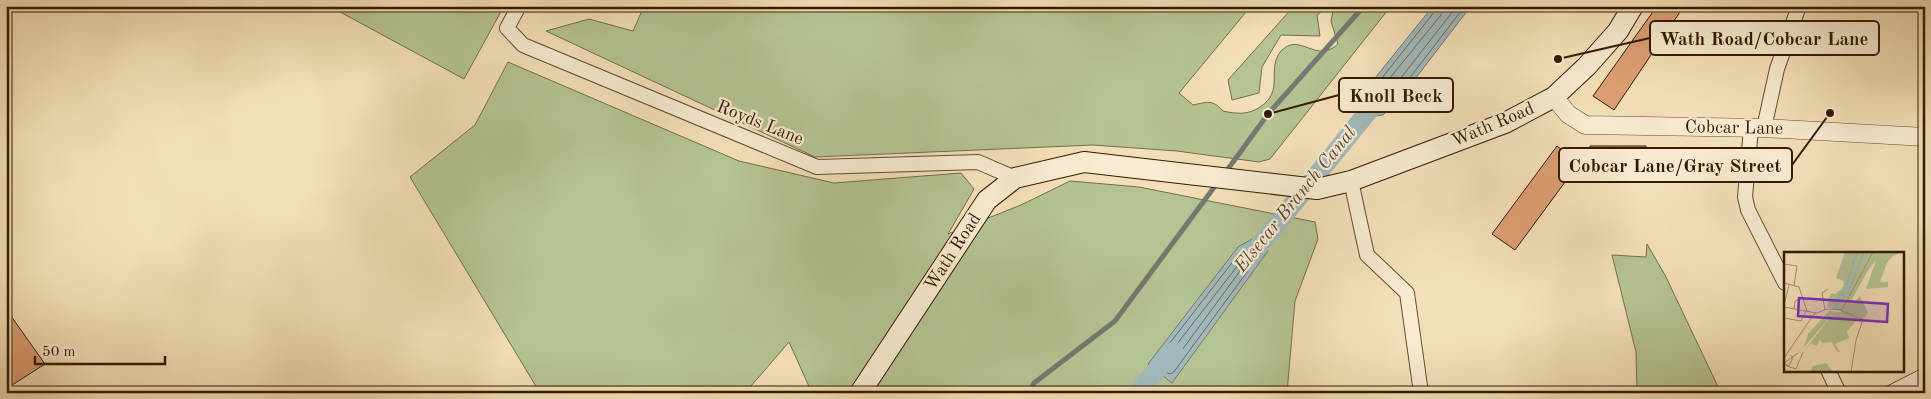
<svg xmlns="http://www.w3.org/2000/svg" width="1931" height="399" font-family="'Old Standard TT',serif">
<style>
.green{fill:#b5c393;stroke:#756e4a}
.water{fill:#a1b9ba;stroke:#767970}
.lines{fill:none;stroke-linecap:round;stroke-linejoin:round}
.shore{stroke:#6b6a5e;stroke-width:1}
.stream{stroke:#767970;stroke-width:5}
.canal{stroke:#a1b9ba;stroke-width:19}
.building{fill:#dc9e73;stroke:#351a02}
.minor-casing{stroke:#644b2f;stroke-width:16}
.tertiary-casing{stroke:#644b2f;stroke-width:19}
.secondary-casing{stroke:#351a02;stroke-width:22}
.minor{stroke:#f7ead0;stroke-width:14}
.tertiary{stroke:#f7ead0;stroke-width:18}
.secondary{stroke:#f7ead0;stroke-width:20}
.labels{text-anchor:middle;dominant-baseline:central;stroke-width:4.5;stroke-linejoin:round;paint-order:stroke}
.street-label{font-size:18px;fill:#351a02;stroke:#f7ead0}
.water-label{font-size:19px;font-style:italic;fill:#554a39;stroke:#f7ead0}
.inset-river{fill:none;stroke:#a1b9ba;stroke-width:2.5}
.inset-road{fill:none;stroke:#a7906f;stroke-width:1}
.view{fill:#7b2cbf;fill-opacity:0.15;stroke:#7b2cbf;stroke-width:2.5}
.inset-edge{fill:none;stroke:#351a02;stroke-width:2.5}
.leader{fill:none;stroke:#351a02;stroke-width:2}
.callout-dot{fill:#351a02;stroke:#f7ead0;stroke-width:2}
.callout{fill:#f7ead0;stroke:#351a02;stroke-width:2}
.callout-label{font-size:19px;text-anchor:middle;font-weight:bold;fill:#351a02}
</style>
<rect width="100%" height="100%" fill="#f3dfb7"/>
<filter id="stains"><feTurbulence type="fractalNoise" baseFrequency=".004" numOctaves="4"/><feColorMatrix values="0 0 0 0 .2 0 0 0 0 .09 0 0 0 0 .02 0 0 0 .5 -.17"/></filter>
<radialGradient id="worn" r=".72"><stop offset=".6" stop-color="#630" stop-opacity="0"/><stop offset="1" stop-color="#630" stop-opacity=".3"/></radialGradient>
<g class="green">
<path d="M329 6H504L464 79Z"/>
<path d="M644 6H1251L1179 93 1193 105C1208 102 1212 99 1223 111 1236 114 1249 115 1260 107 1285 91 1266 68 1281 51 1300 31 1316 65 1338 44L1331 21 1333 11 1346 10 1352 6H1391L1270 159 1259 162 1177 151 1093 145 815 157 546 31 589 19 633 31Z"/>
<path d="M1294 6H1329L1317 15 1320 36 1281 35 1262 67 1259 93 1232 100 1228 80Z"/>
<path d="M508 62 739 161 834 183 961 173 974 189 948 234 1021 205 1070 181 1139 187 1315 222 1318 239 1295 301 1287 393H812L789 342 745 393H540L410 177 475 125Z"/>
<path d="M1647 244 1665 275 1721 393H1637L1636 352 1612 255 1646 257Z"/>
</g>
<g class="water">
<path d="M1433 6H1471L1402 96 1383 115 1365 117 1359 98Z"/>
<path d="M1256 237 1268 251 1172 383 1148 364 1238 247Z"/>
</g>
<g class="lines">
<g class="shore">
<path d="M1437 6 1435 11 1366 98 1369 111 1381 110 1398 93 1465 6"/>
<path d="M1443 6 1441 15 1372 100 1373 104H1378L1393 88 1457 6"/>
<path d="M1253 244 1256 245 1261 253 1173 373 1169 374 1157 364 1156 361 1241 251Z"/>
<path d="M1237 267 1240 268V271L1171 365H1168L1165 363V360Z"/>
</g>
<g class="stream">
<path d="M1225 173 1268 114 1364 6"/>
<path d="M1029 393 1034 383 1115 321 1218 182"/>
</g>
<g class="canal">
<path d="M1246 262 1380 97"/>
<path d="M1136 393 1174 351"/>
</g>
</g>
<g class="building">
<path d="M1657 6H1684L1614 110 1593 96Z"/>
<path d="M1557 146 1579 163 1515 250 1492 234Z"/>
<path d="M1590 146H1646V170H1589Z"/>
<path d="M6 309 45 364 6 389Z"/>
</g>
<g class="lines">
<defs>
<g id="minor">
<path d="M519 6 507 28 523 45 817 167 978 162 1015 178"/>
<path d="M1751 128 1745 197 1748 210 1785 283"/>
<path d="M1764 128 1777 69 1799 6"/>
<path d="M1351 181 1367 255 1407 293 1421 393"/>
<path d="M1828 370 1839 393"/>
<path d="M1890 393 1925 375"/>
</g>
<path id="tertiary" d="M1554 97 1568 114 1585 125 1764 128 1925 137"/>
<path id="secondary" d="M860 393 987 200 1015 178 1084 162 1317 189 1351 181 1505 123 1554 97 1587 66 1618 31 1633 6"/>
</defs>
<use href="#minor" class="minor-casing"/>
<use href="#tertiary" class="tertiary-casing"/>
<use href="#secondary" class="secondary-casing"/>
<use href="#minor" class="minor"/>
<use href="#tertiary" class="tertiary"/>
<use href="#secondary" class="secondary"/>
</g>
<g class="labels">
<g class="street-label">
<text transform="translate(760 123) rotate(22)">Royds Lane</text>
<text transform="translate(1493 125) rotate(-23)">Wath Road</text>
<text transform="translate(1734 128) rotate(1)">Cobcar Lane</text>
<text transform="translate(953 252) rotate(-57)">Wath Road</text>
</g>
<g class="water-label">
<text transform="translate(1296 200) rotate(-51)">Elsecar Branch Canal</text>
</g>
</g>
<g transform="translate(1784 252)">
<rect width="120" height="120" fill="#f3dfb7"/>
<path d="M61 0H119L109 4 103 11 96 30H104V35L82 37 92 8 83 20 67 49 68 52 76 44 84 61 80 66 43 55 47 41 52 42 59 35 60 29 52 26ZM45 59 66 61 78 67H74L63 79 65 86 51 92 55 99H58L53 100 48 90 38 91 36 88 32 94 27 91 19 100 49 62 20 95 24 82ZM42 111 49 120H26L29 114Z" fill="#b5c393"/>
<path class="inset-river" d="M49 51 60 40 73 0M50 56 65 39 80 0"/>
<path class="inset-road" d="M0 12 13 14 10 34M0 31 15 35 23 59M0 53 5 33M0 55 32 61M10 57 11 49 19 45M41 58 38 41 44 37M57 59 79 67 72 88 67 120M0 66 17 69 22 59M0 106 30 62 43 57 58 58 89 0M0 111 5 114 9 105 6 103M0 111 14 101M0 113 12 117 19 100"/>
<path class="view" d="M15 46 104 52 103 70 14 64Z"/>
<rect width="120" height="120" class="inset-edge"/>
</g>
<path class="leader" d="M1558 59L1650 38M1268 114L1339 95M1830 113L1792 165"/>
<g class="callout-dot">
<circle cx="1558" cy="59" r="5"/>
<circle cx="1268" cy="114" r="5"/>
<circle cx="1830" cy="113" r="5"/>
</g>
<g class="callout">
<rect x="1650" y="21" width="229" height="34" rx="5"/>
<rect x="1339" y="78" width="114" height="34" rx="5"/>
<rect x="1559" y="148" width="233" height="34" rx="5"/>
</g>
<g class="callout-label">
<text x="1764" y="45">Wath Road/Cobcar Lane</text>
<text x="1396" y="102">Knoll Beck</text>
<text x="1675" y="172">Cobcar Lane/Gray Street</text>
</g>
<rect width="1931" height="399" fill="none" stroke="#f3dfb7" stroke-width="25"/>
<rect x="8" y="8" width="1916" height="384" fill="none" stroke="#351a02" stroke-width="2.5"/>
<rect x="12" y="12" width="1906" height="374" fill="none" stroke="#351a02"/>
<path d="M35 356v8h130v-8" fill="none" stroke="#351a02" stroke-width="2.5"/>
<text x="42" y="356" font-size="15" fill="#351a02" stroke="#f7ead0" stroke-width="4" paint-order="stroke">50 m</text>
<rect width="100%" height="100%" filter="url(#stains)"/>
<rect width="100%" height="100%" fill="url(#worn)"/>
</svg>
